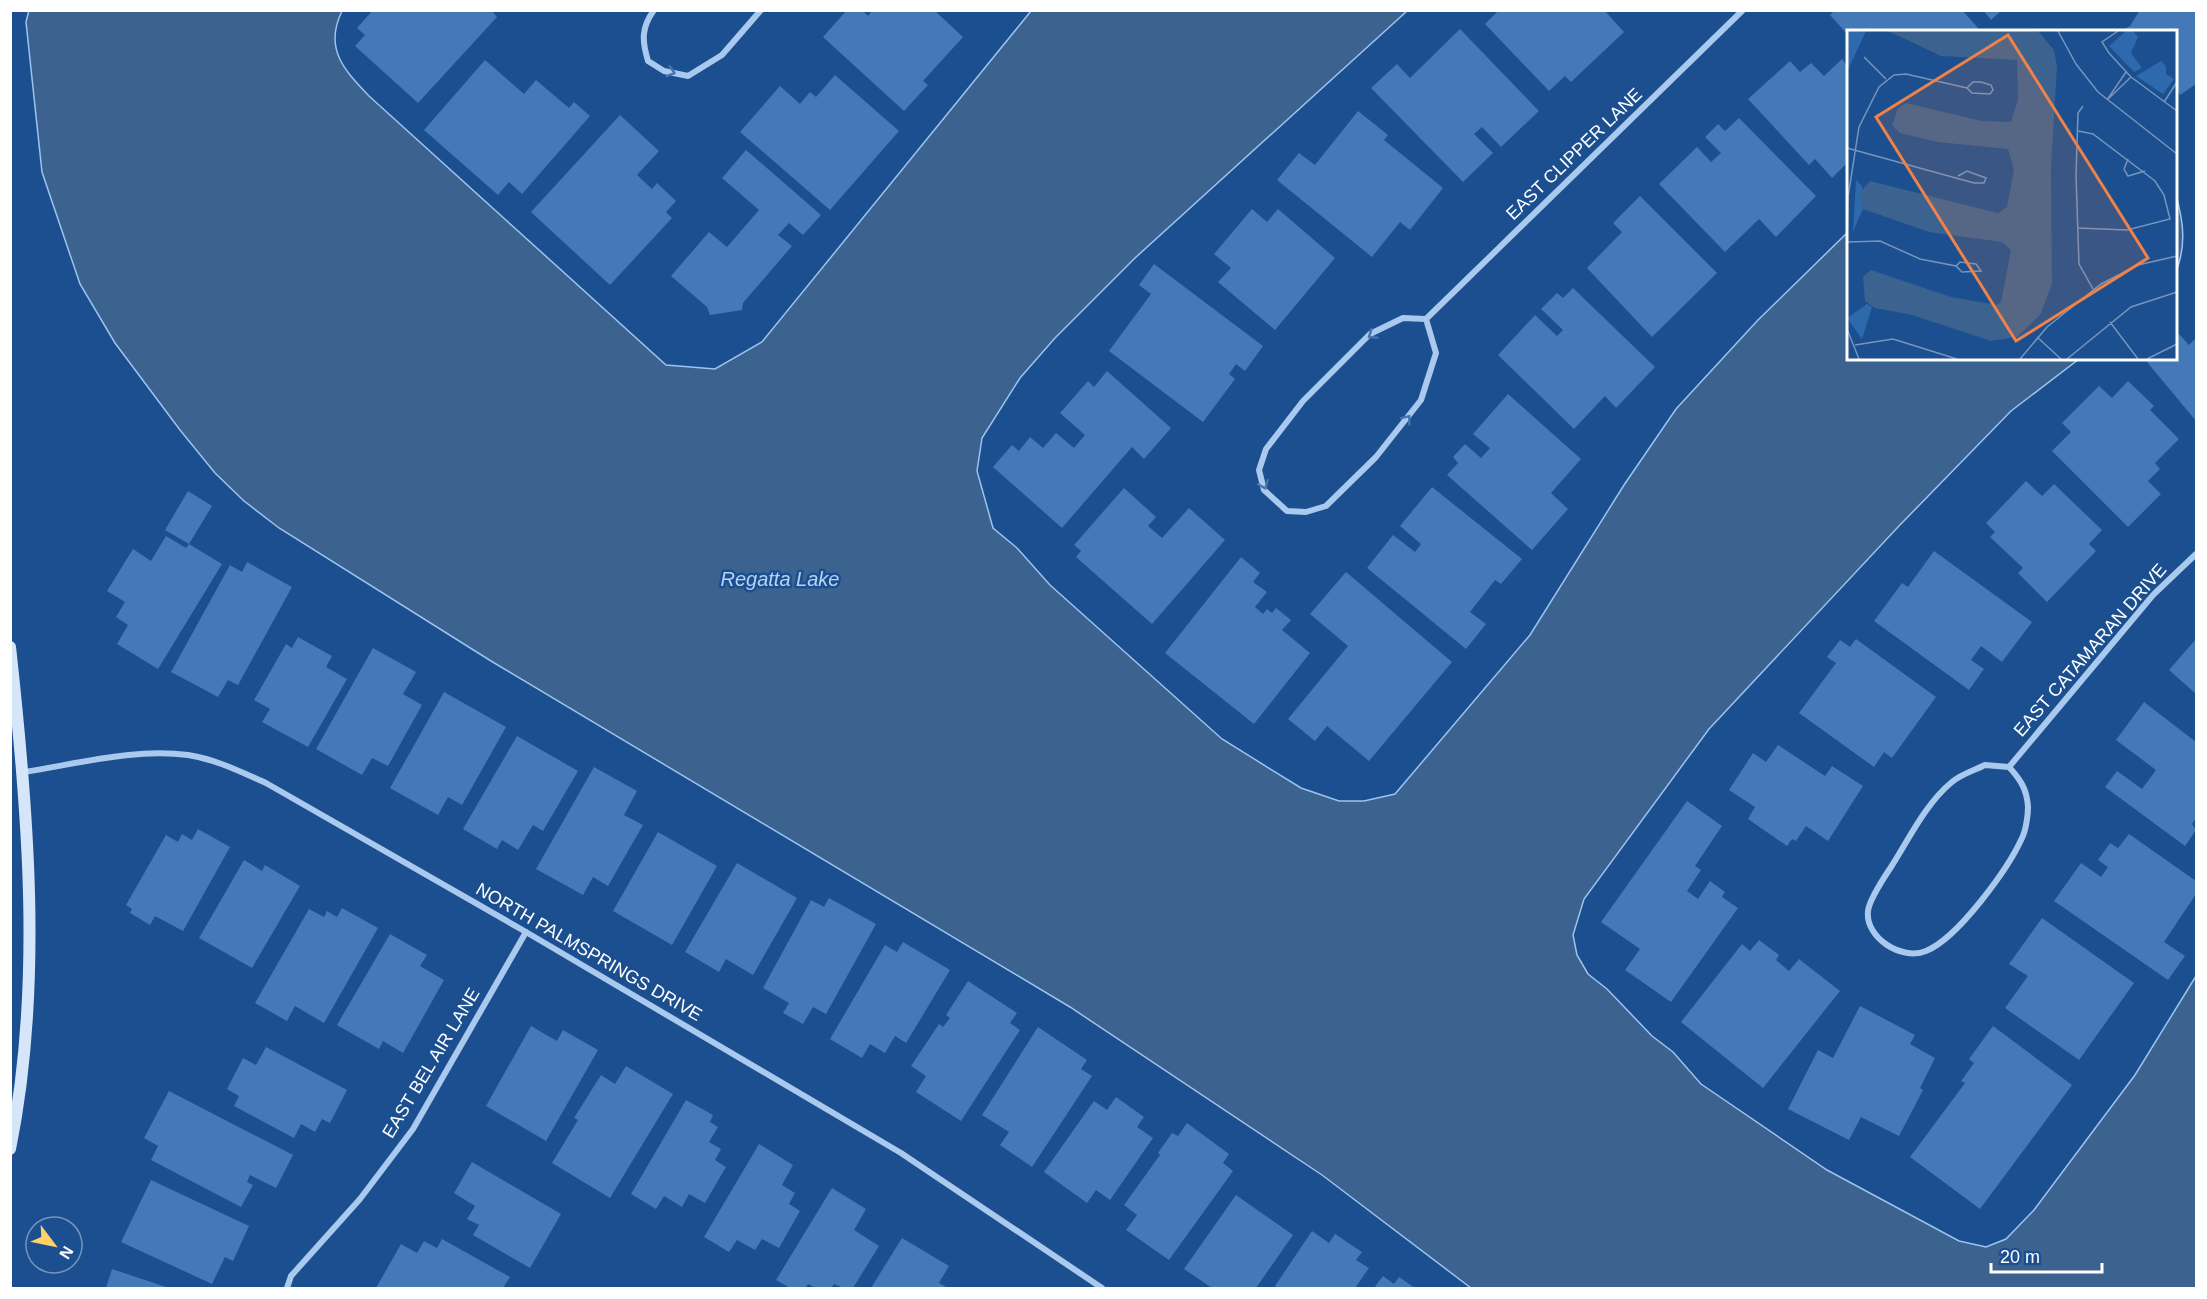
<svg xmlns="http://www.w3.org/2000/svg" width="2207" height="1299" font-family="Helvetica,sans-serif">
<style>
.water{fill:#3c6290;stroke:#9cc4f0;stroke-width:1.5}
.building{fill:#4478b7}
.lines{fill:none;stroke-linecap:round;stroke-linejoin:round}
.street{stroke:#a9c9ee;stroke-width:6}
.secondary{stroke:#d6e6fa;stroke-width:12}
.oneway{stroke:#4674ac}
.labels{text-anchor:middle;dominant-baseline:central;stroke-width:5;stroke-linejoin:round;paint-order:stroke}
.street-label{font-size:18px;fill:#fff;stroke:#1b4f8f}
.water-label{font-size:20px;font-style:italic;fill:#b5d3f5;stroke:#1b4f8f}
.inset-road{fill:none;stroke:#7695bc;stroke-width:1.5}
.view{fill:#ee8249;fill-opacity:0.15;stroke:#ee8249;stroke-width:3}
.inset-edge{fill:none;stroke:#fff;stroke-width:3}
</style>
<rect width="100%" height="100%" fill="#1b4f8f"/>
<g class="water">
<path d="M29 10 342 11C324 48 343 69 369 96L666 365 715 369 762 342 1031 11H1407L1135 258 1055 338 1020 378 982 438 977 471 993 528 1017 548 1050 585 1222 739 1301 788 1339 801H1364L1395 794 1530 635 1624 485 1676 409 1758 320 1848 232V358L2079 359 2011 411 1898 527 1709 729 1584 899 1573 935 1577 955 1588 974 1607 989 1652 1036 1673 1052 1701 1084 1827 1170 1959 1241 1986 1247 2006 1239 2034 1210 2135 1075 2196 976V1288H1471L1322 1175 1070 1007 491 661 279 528 244 501 215 473 180 430 115 343 80 284 42 172 26 22Z"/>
<path d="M2176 196C2184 223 2186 246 2176 272Z"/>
</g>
<g class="building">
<path d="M373 10H491L497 17 418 103 355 46 365 35 357 28Z"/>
<path d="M847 10H862L868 16 873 10H934L963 37 923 81 928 85 904 111 823 37Z"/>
<path d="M1499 10H1604L1624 32 1571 82 1565 76 1549 91 1485 24Z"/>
<path d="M1835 10H1962L1978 28 1974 32H1848V35L1830 15Z"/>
<path d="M1983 10H2002L1991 20Z"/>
<path d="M2140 10H2196V84L2180 95 2176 88V32H2120L2130 26Z"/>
<path d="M1460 29 1539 111 1501 147 1482 127 1474 134 1493 153 1463 182 1371 88 1397 64 1410 78Z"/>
<path d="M1842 59 1848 67V162L1832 178 1815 159 1809 165 1748 99 1790 61 1800 72 1811 63 1824 76Z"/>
<path d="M485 60 524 94 536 80 569 108 574 102 590 116 522 194 509 182 498 195 424 130Z"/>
<path d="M835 75 899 131 830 210 740 132 780 86 800 104 810 92 816 97Z"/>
<path d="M1358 111 1388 135 1384 140 1443 188 1410 230 1400 222 1372 257 1277 180 1299 153 1315 165Z"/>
<path d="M620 115 659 151 637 175 652 189 657 183 676 201 666 212 672 218 610 285 531 212Z"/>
<path d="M1739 118 1816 196 1776 237 1759 219 1725 252 1659 184 1697 147 1711 162 1721 153 1705 137 1718 124 1725 131Z"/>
<path d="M746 150 821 215 803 235 789 223 778 235 792 246 743 303 742 310 710 315 707 307 671 276 709 232 727 247 759 210 722 178Z"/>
<path d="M1640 196 1717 273 1652 337 1587 268 1622 232 1613 223Z"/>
<path d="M1252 209 1267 222 1278 209 1335 258 1275 330 1218 282 1231 268 1214 254Z"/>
<path d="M1154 264 1263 346 1245 371 1236 364 1229 374 1235 379 1203 422 1109 351 1151 294 1139 285Z"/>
<path d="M1573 288 1655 367 1616 408 1605 396 1574 429 1498 355 1535 315 1557 336 1563 330 1541 309 1557 293 1563 298Z"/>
<path d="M2179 334 2189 345 2196 338V421L2147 362 2151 358H2176V337Z"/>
<path d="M1107 371 1171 428 1144 459 1132 447 1062 528 993 467 1012 445 1019 451 1030 437 1043 448 1056 433 1074 448 1085 435 1060 413 1088 381 1094 387Z"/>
<path d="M2128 381 2154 406 2150 410 2179 439 2155 463 2160 469 2148 481 2161 494 2128 527 2052 451 2071 432 2062 423 2099 386 2112 398Z"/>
<path d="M1508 394 1581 459 1551 493 1568 509 1532 550 1447 475 1458 463 1453 457 1465 444 1481 458 1490 448 1473 434Z"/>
<path d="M2026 481 2042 496 2054 484 2102 530 2089 544 2096 551 2047 602 2018 573 2023 568 1990 537 1995 532 1986 523Z"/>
<path d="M1432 487 1522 559 1501 584 1495 580 1470 612 1486 624 1466 649 1367 568 1393 535 1415 552 1421 544 1400 526Z"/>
<path d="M1124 488 1156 517 1148 526 1162 538 1189 508 1225 540 1152 624 1076 557 1081 551 1074 545Z"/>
<path d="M188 491 212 506 189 544 165 530Z"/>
<path d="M166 536 186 548 189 544 222 564 158 669 117 644 128 625 116 617 125 602 107 591 133 549 151 561Z"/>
<path d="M1934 551 2032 622 2002 662 1981 646 1971 660 1984 669 1969 690 1874 621 1902 583 1908 587Z"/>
<path d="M1241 557 1260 573 1253 582 1267 592 1255 607 1263 614 1267 609 1272 613 1276 608 1291 620 1282 630 1310 653 1254 724 1165 653Z"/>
<path d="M247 562 292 587 238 685 228 680 218 697 171 672 230 565 242 572Z"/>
<path d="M1346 572 1452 662 1369 761 1327 726 1315 741 1288 719 1348 646 1310 614Z"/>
<path d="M298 637 332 656 326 667 347 679 308 747 262 722 270 709 254 700 286 644 292 648Z"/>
<path d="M1856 639 1936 697 1892 758 1884 752 1874 767 1799 713 1836 663 1827 657 1840 640 1850 647Z"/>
<path d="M2196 639V694L2169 670Z"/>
<path d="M373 648 416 672 403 694 422 705 388 766 372 758 362 775 316 749Z"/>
<path d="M444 692 506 727 462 805 448 797 438 815 390 788Z"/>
<path d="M2144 702 2196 742V818L2192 824 2196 830 2185 846 2105 787 2117 771 2142 789 2156 770 2116 740Z"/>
<path d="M517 736 578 771 543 831 533 825 518 850 502 840 497 849 463 829Z"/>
<path d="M1778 745 1825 776 1832 766 1863 786 1828 841 1806 826 1796 841 1792 839 1787 846 1748 819 1755 807 1729 790 1753 753 1766 762Z"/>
<path d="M594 767 637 791 624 815 643 825 608 886 593 877 583 895 536 869Z"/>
<path d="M1687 801 1722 826 1695 866 1701 870 1687 891 1698 899 1710 881 1725 892 1722 897 1738 908 1671 1002 1625 970 1640 949 1601 922Z"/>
<path d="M198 829 230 847 183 931 155 916 150 925 130 913 132 909 126 905 166 835 178 842 182 834 192 840Z"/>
<path d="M658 832 717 866 672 945 613 911Z"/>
<path d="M2129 834 2196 881V894L2164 942 2185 956 2168 980 2054 901 2081 863 2101 877 2108 867 2098 860 2110 843 2118 848Z"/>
<path d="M244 860 262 871 265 865 300 886 252 968 199 938Z"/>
<path d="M737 863 797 898 753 975 726 959 719 972 685 952Z"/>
<path d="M829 898 876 924 826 1014 813 1007 803 1024 783 1013 789 1003 763 988 811 900 824 907Z"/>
<path d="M342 908 378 928 324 1023 295 1006 287 1021 255 1003 309 909 324 917 327 911 337 917Z"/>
<path d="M2042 918 2134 983 2079 1060 2005 1008 2028 976 2009 964Z"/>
<path d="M390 934 427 955 420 966 444 980 403 1053 383 1041 379 1049 337 1025Z"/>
<path d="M1759 940 1779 955 1776 960 1789 971 1799 959 1840 991 1763 1088 1681 1022 1742 944 1750 951Z"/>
<path d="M903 942 950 970 906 1043 895 1036 885 1053 870 1044 862 1058 830 1039 885 945 897 952Z"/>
<path d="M968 981 1017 1013 1010 1023 1020 1030 961 1121 916 1092 926 1076 911 1066 939 1024 943 1027 950 1018 946 1015Z"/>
<path d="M1860 1006 1915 1035 1910 1044 1935 1058 1920 1088 1923 1090 1899 1136 1861 1117 1849 1140 1788 1109 1818 1050 1833 1058Z"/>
<path d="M531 1026 557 1041 563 1030 598 1050 546 1141 486 1106Z"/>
<path d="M1993 1026 2072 1085 1980 1209 1910 1157 1965 1083 1961 1081 1974 1063 1969 1059Z"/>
<path d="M1038 1027 1087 1060 1081 1069 1092 1076 1032 1167 1000 1145 1009 1132 982 1115Z"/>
<path d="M266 1047 347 1090 330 1123 322 1119 315 1132 301 1124 294 1138 234 1106 239 1096 227 1089 243 1058 256 1065Z"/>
<path d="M626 1066 673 1094 610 1198 552 1163 578 1120 574 1118 601 1075 615 1084Z"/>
<path d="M169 1091 293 1155 276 1188 250 1175 247 1182 253 1185 241 1207 151 1160 158 1146 144 1138Z"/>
<path d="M1116 1097 1144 1117 1137 1127 1153 1138 1110 1200 1096 1190 1087 1203 1044 1172 1094 1101 1107 1110Z"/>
<path d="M686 1100 713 1115 710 1122 718 1127 709 1142 721 1149 715 1160 726 1167 705 1203 689 1194 682 1207 664 1196 656 1209 631 1194Z"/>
<path d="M1187 1123 1229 1154 1223 1163 1233 1171 1169 1260 1126 1230 1137 1215 1124 1205 1160 1155 1158 1153 1172 1133 1178 1136Z"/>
<path d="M759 1144 793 1165 782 1185 795 1193 789 1204 800 1211 779 1248 762 1239 755 1250 737 1240 729 1252 704 1237Z"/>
<path d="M472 1162 561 1214 530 1268 473 1235 479 1225 467 1219 475 1206 454 1193Z"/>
<path d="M151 1180 249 1226 233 1261 225 1257 212 1284 121 1242Z"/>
<path d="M832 1188 866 1209 854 1230 879 1246 853 1288H843L834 1284 831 1288H816L808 1284 805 1288H790L776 1280Z"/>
<path d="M1236 1195 1293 1235 1256 1288H1212L1184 1269Z"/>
<path d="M1312 1231 1329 1243 1335 1234 1362 1252 1356 1260 1369 1268 1355 1288H1279L1275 1286Z"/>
<path d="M902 1238 949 1266 939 1283 948 1288H871Z"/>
<path d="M442 1239 510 1277 503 1288H376L401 1244 417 1253 424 1241 437 1248Z"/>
<path d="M112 1269 169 1288H106Z"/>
<path d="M1383 1276 1394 1284 1399 1277 1415 1288H1374Z"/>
</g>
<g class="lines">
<g class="street">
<path d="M654 10C641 28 642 41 648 61L664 71 688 76 722 55 761 10"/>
<path d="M1426 319 1436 353 1421 400 1376 457 1326 506 1306 512 1287 511 1264 490 1259 470 1266 449 1303 401 1370 334 1403 318 1426 319 1743 10"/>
<path d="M1985 765 2009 767C2020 779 2027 789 2028 807 2028 815 2026 830 2022 838 2008 869 1958 938 1926 951 1902 961 1865 938 1868 911 1869 901 1885 876 1891 867 1909 839 1926 803 1952 782 1961 774 1975 770 1985 765Z"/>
<path d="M2009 767 2153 595 2196 554"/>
<path d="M24 772C77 764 134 748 188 755 215 759 241 772 266 783L526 932 901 1153 1102 1288"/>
<path d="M287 1288 291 1276 360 1199 413 1129 526 932"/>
</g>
<path class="secondary" d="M10 647C28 810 43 987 10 1149"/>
</g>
<defs><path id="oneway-chevron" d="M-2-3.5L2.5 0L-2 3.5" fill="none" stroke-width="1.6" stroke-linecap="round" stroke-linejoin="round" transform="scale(1.5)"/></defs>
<g class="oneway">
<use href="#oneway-chevron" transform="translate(671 72) rotate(16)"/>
<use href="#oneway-chevron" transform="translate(1372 335) rotate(146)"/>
<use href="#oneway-chevron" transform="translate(1407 419) rotate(-52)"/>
<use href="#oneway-chevron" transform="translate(1264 485) rotate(67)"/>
</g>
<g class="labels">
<g class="street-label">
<text transform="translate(1574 154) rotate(-44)">EAST CLIPPER LANE</text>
<text transform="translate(2090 650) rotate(-49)">EAST CATAMARAN DRIVE</text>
<text transform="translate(589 952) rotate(30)">NORTH PALMSPRINGS DRIVE</text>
<text transform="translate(431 1063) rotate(-59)">EAST BEL AIR LANE</text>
</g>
<g class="water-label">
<text x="780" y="579">Regatta Lake</text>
</g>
</g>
<g transform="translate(1847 30)">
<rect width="330" height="330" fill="#1b4f8f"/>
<path d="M0 1H19L0 42ZM279 1H286L291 7 284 23 295 38 287 42 262 16ZM314 31 319 36V44L327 49 316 64 289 46ZM9 150 15 156 16 179 6 202ZM20 274 25 277 15 309 0 288Z" fill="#2e69ad"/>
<path d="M41 1H191L207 20 210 36 204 138 205 254 193 285 170 307 144 311 65 285 28 278 18 271 16 247 24 240 104 267 150 275 154 272 164 220 155 212 82 202 16 179 12 163 23 151 151 183 160 177 167 140 161 119 90 112 53 103 45 95 51 78 59 73 135 91 164 92 171 69 170 30 94 26Z" fill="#3c6290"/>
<path class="inset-road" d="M211 1 229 34 251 62 330 124M271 1 255 12 262 23 284 47 330 81M17 27 39 49M260 70 279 42M260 70 284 47M317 72 330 52M236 76 231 83 229 146 232 234 246 259M0 118 127 153H137L139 148 120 141 111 146M281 129 277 139 281 146 298 141M230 198 280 200 323 189 317 165 308 151 246 104 231 101M1 212 33 211 73 229 109 236 115 242 134 241 129 234 113 232 109 236M0 214 1 167 12 97 32 57 47 45 59 44 120 58 125 63 143 64 146 60 144 55 134 52H126L120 58M263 292 291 329M0 299 12 329M190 307 214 329M8 315 46 309 110 329M173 329 200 297 254 254 291 235 330 226M220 329 284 277 330 262M300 329 330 314"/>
<path class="view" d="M161 5 301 228 169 311 29 87Z"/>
<rect width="330" height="330" class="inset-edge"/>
</g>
<rect width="2207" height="1299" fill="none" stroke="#ffffff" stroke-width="24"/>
<g transform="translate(54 1245) rotate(122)"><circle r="28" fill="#1b4f8f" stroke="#7695bc" stroke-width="1.5"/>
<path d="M0-4.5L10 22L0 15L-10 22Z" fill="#ffd166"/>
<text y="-9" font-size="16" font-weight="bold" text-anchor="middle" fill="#ffffff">N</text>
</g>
<path d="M1991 1263v9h111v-9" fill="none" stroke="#ffffff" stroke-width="3"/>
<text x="2000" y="1263" font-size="18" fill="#ffffff" stroke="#1b4f8f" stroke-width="4.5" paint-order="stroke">20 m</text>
</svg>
